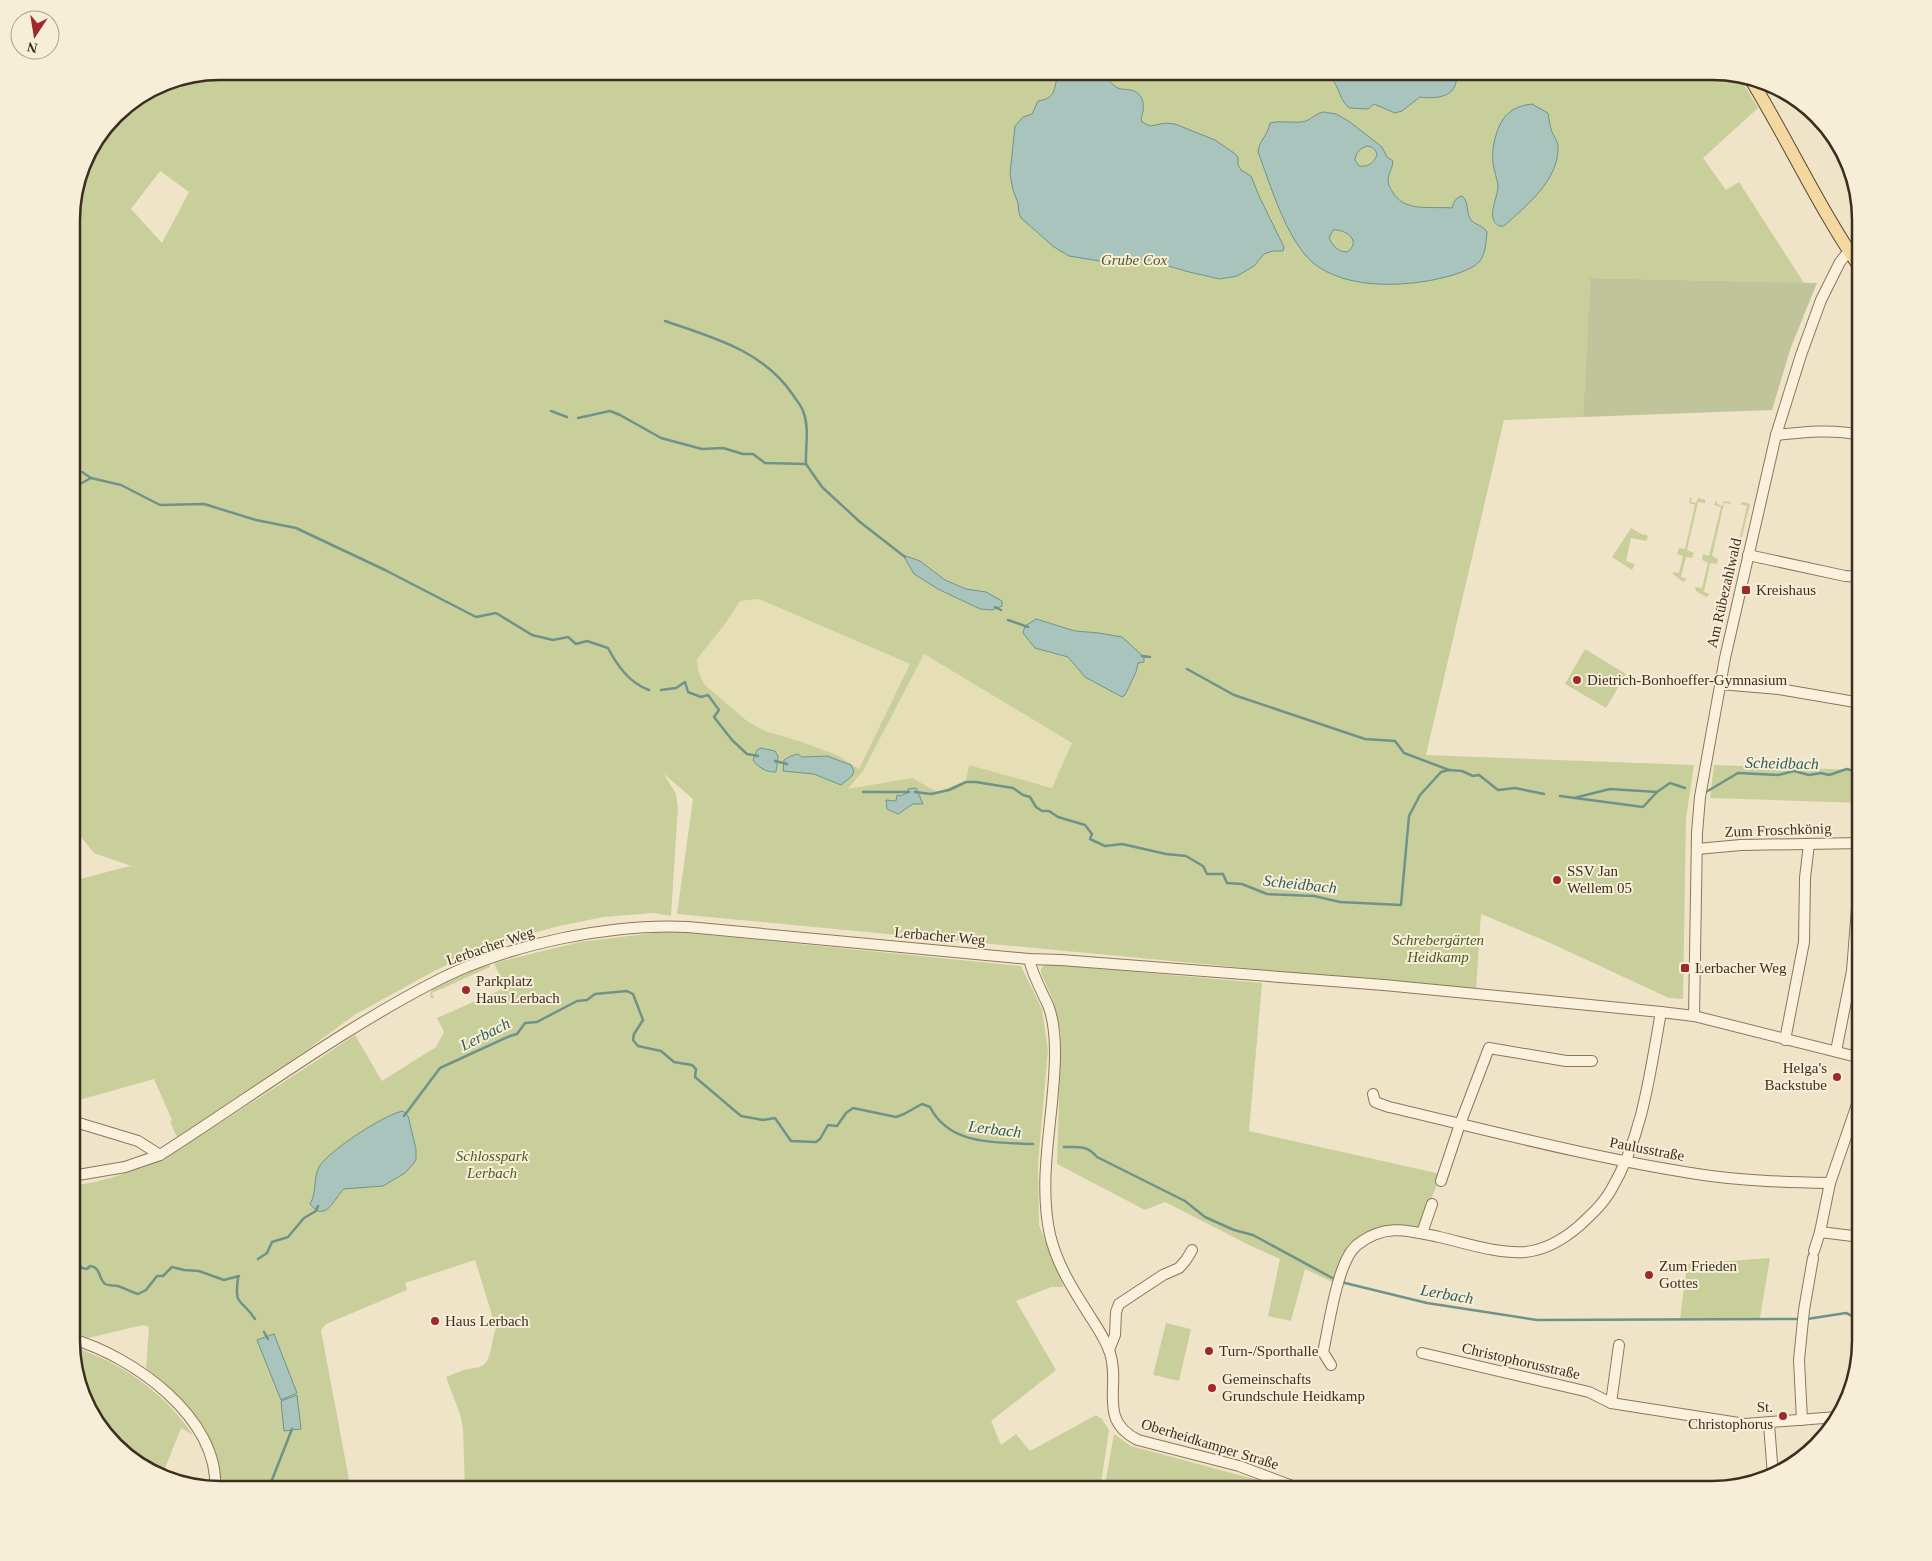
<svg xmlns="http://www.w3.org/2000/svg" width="1932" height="1561" font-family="'Times New Roman',serif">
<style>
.farmland{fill:#e6deb5}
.green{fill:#c9cf9b;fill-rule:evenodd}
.cemetery{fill:#bfc49a}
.water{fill:#a9c4bc;stroke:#6f938a;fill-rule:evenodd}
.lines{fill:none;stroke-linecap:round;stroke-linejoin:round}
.stream{stroke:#6f938a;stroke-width:2.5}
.minor-casing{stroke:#8d765c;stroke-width:12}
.major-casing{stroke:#5b4430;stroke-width:14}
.minor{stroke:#faf1dc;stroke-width:10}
.major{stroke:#f3d9a0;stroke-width:12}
.poi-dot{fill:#9e2a2b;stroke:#f7eed8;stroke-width:2}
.labels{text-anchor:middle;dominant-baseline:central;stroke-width:4;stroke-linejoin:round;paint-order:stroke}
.park-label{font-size:15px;font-style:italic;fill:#4d5a26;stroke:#f7eed8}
.poi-label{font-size:15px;fill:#3d2e20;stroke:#f7eed8;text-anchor:start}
.street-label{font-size:15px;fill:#3d2e20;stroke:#f7eed8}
.water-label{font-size:16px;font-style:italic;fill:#2f5d5a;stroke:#f7eed8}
.rim{fill:none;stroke:#3d2e20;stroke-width:2.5}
</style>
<rect width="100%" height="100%" fill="#f0e4c8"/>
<g class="farmland">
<path d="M759 599 910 664 859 769 839 756 802 742 765 731 747 721 704 684 698 671 697 659 725 624 740 601Z"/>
<path d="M924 654 1072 743 1053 788 969 765 966 781 937 792 912 778 848 790 863 771Z"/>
</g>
<g class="green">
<path d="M220 71H1712L1739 76 1758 108 1703 158 1726 190 1739 182 1804 283 1590 278 1583 417 1504 420 1426 755 1694 765 1686 818 1683 999 1669 998 1548 942 1481 914 1476 990 677 914 693 799 664 774 676 794 678 807 671 916 654 913 603 917 555 927 516 938 476 952 436 970 356 1014 308 1049 177 1137 170 1122 172 1120 154 1079 72 1102V881L130 866 137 868 94 853 72 826V210L87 154 122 108 163 82ZM160 171 189 192 162 243 131 209ZM903 556C922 560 929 570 944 580 956 588 971 590 986 592L980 609 938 589 914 574ZM759 599 910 664 859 769 839 756 802 742 765 731 747 721 704 684 698 671 697 659 725 624 740 601ZM1036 619 1075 631 1099 633 1138 663 1136 672 1125 695H1117L1113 691 1085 677 1068 657 1035 648ZM924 654 1072 743 1052 788 969 765 966 781 937 792 912 778 848 789 863 771ZM757 750 778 756 776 772 771 773 753 760ZM798 754 802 757 827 756 841 785 814 774 783 771 784 760 790 756ZM907 793 923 804H913L898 814 887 809 886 800 897 801 900 796Z"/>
<path d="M1690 498H1692L1691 502 1696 503 1698 498 1705 500V503L1698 502 1687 550 1694 553 1692 558 1686 557 1681 577 1687 579 1683 582 1673 574V572L1679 573 1683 556 1677 554 1679 548 1685 549 1695 505 1689 503Z"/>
<path d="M1716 501H1717V504L1722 506 1724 501 1731 502V504L1724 503 1712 556 1718 559 1717 564 1710 563 1704 592 1710 594 1706 597 1696 591 1695 587 1702 588 1708 563 1702 560 1703 554 1709 556 1721 507 1714 505Z"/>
<path d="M1743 502 1750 504 1724 609 1718 605V602H1725L1747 506 1740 504Z"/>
<path d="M1631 528 1643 535 1644 534 1648 536 1646 541 1631 538 1626 561 1635 564 1632 570 1612 557Z"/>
<path d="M1585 649 1626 674 1606 708 1565 684Z"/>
<path d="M1714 765 1861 770V803L1710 798Z"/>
<path d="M669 931 1021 966 1042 1009 1048 1050 1038 1164 1039 1225 1064 1287H1051L1016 1301 1056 1370 991 1421 1001 1445 1016 1434 1030 1451 1096 1415 1102 1419 1109 1430 1100 1490H465L463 1429 461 1417 446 1377C452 1375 458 1372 464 1370 474 1367 483 1370 488 1359 492 1349 492 1338 496 1328L475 1260 405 1283 407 1290 326 1324 321 1330 351 1490H222C218 1430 190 1404 146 1368L149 1327 143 1325 88 1338 72 1332V1186C140 1177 190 1143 246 1106 283 1083 319 1059 355 1035L382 1081 436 1047 444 1032 437 1018 505 988 494 963 580 942Z"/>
<path d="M490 963V967L432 993 434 998H431L430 995 432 989Z"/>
<path d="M1045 964 1262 983 1249 1131 1441 1174 1420 1228 1386 1226 1349 1243 1332 1282 1305 1269 1291 1321 1268 1316 1280 1259 1251 1246 1165 1202 1145 1210 1057 1164 1061 1034 1054 1002 1041 973V969Z"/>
<path d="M1770 1258 1760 1318 1680 1319 1687 1264Z"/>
<path d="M1166 1323 1191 1329 1179 1381 1153 1375Z"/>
<path d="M72 1347C120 1361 165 1393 193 1435L181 1428 162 1476 122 1453 87 1407Z"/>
<path d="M1114 1434 1131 1446 1269 1483 1267 1490H1104Z"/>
</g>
<path class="cemetery" d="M1590 278 1817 283 1791 347 1772 410 1583 417Z"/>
<g class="water">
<path d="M1060 71H1096C1107 75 1111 85 1118 88 1122 90 1127 89 1131 90 1145 93 1145 108 1141 119L1142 122 1150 126 1166 123 1175 124 1215 140 1234 153 1238 157V165L1241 170 1251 176 1259 196 1284 247 1283 251H1273L1264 254 1254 266 1237 276 1220 279 1189 272 1145 259 1112 263 1069 256 1054 247 1021 218 1019 213 1018 203 1013 190 1010 174 1015 126 1023 117 1032 114 1038 101C1059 98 1052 86 1060 71Z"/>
<path d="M1304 71H1455C1462 95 1439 100 1420 97L1402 111 1395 113 1374 104 1368 109 1349 108C1337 98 1339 79 1324 72L1310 76Z"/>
<path d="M1532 104 1548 113C1549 119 1550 127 1552 132 1554 137 1558 141 1558 147 1559 180 1526 206 1504 226H1499C1485 218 1498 198 1498 186 1497 178 1494 171 1493 163 1491 148 1497 121 1510 112 1516 107 1524 105 1532 104Z"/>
<path d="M1324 112 1336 114 1350 122 1382 147 1387 157 1393 161C1393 168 1388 173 1388 180 1388 184 1390 188 1392 191 1404 213 1431 206 1452 208 1454 202 1455 198 1462 196 1470 203 1465 212 1471 220 1475 225 1483 225 1487 232 1486 241 1486 253 1480 261 1474 268 1462 272 1453 275 1413 287 1345 292 1311 261 1285 236 1271 186 1258 152 1259 141 1268 135 1270 123 1280 120 1298 124 1306 121 1313 118 1316 113 1324 112ZM1367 146C1373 147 1376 149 1377 155 1373 164 1368 167 1359 166L1355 160C1356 152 1359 149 1367 146ZM1333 230C1347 229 1362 242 1347 252 1337 251 1334 247 1329 238Z"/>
<path d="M903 555 920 561 945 580 966 589 986 592 1002 601V606L992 610 980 609 938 589 914 574Z"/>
<path d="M1036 619 1075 631 1099 633 1122 637 1144 657V662L1138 663 1136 672 1125 695 1122 697 1085 677 1068 657 1035 648 1023 633 1025 626Z"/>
<path d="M761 748 775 751 778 756 776 772C768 773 757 767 753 760L757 750Z"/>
<path d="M798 754 802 757 827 756 851 765 854 771 852 776 841 785 814 774 783 771 784 760 791 756Z"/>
<path d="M916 788 923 804H913L898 814 887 809 886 800 896 801 897 795 900 796 907 793 908 789Z"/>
<path d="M403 1111 408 1116 416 1149V1159L414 1163 405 1173 383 1186 344 1189C334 1198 326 1224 310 1204 317 1192 313 1179 319 1167 328 1151 385 1114 403 1111Z"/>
<path d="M274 1334 297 1393 281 1400 257 1340Z"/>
<path d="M297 1395 301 1429 284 1431 281 1401Z"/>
</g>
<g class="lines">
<g class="stream">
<path d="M665 321C712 337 764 351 793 395 796 400 801 405 803 411 810 428 805 447 806 464"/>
<path d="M551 411 567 417"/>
<path d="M578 418 610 411 620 415 661 438 702 449 723 448 743 454H753L765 463 806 464 822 487 860 522 905 557"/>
<path d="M82 472 91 478 121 485 160 505 204 504 256 520 296 528 385 570 476 617 496 613 532 635 553 640 568 637 576 644 587 641 608 648C617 665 629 683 649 690"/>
<path d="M80 484 91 478"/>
<path d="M995 607 1001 610"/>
<path d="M1008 620 1028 627"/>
<path d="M1142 656 1150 657"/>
<path d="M1187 669 1234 695 1365 739 1395 741 1404 753 1449 770"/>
<path d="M661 690 676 688 685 682 688 692 701 697 708 695 719 710 714 717 732 740 747 754 758 756"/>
<path d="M775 761 787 764"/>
<path d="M863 792H909"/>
<path d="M915 792 931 794 949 790 966 782H976L1013 788 1023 795 1030 797 1036 807 1042 811H1049L1058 817 1085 825 1092 834 1090 839 1105 846 1122 844 1166 854 1186 856 1203 866 1207 874H1223L1227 883 1242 884 1267 894 1314 896 1340 902 1401 905 1409 816 1420 795 1441 772 1449 770 1462 771 1473 776 1479 775 1498 790 1515 788 1544 794"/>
<path d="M1706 792 1738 773 1778 775 1794 771 1809 775 1821 773 1829 775 1847 769 1861 773"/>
<path d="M1560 796 1643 807 1657 792 1670 783 1685 788"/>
<path d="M1574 798 1610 789 1657 792"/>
<path d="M404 1116 440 1068 510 1036 517 1034 525 1023 537 1022 577 1001 587 1000 595 994 627 991 633 994 643 1020 634 1034 633 1040 638 1046 661 1051 674 1062 692 1065 696 1069 695 1077 741 1116 763 1120 775 1118 791 1141 816 1142 820 1139 828 1125 837 1126 846 1113 853 1108 896 1117 904 1114 922 1104 930 1107C950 1146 996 1142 1033 1144"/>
<path d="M1064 1147C1079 1147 1087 1145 1097 1157L1185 1201 1205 1217 1234 1230 1253 1235 1336 1280"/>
<path d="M72 1255 82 1268 87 1269 90 1266C101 1267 98 1278 105 1284 109 1286 113 1285 118 1286 124 1288 131 1292 138 1294L146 1290 157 1276H163L172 1267 184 1270 199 1271 224 1280 239 1276"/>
<path d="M258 1259 267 1253 272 1242 288 1237 304 1218 316 1211 318 1206"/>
<path d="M238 1278C234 1308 241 1297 255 1319"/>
<path d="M1341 1282 1427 1303 1537 1320 1801 1319"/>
<path d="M1807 1319 1846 1313 1861 1320"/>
<path d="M264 1332 268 1339"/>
<path d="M268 1490 292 1429"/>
</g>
<defs>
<g id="minor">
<path d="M1776 435C1805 432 1832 429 1861 435"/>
<path d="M1748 555 1845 576 1861 577"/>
<path d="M1720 684 1779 689 1861 703"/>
<path d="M1697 849 1741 845 1861 843"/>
<path d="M1029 959C1033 976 1041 990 1048 1005 1054 1020 1055 1037 1055 1053 1055 1114 1037 1175 1050 1235 1057 1264 1072 1288 1088 1313 1096 1326 1105 1338 1110 1353 1121 1386 1097 1420 1138 1440L1239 1466 1303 1490"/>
<path d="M1694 1016 1697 833 1700 797 1725 658 1776 435 1801 355 1821 300 1840 262 1849 251"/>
<path d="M1785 1040 1804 942 1805 878 1809 844"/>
<path d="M1836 1051 1852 971 1861 858"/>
<path d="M1373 1094 1375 1102 1389 1107C1491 1131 1593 1158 1697 1174 1741 1181 1786 1182 1830 1183"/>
<path d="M72 1121 138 1141 160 1155"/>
<path d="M72 1176 125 1167 160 1155C254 1095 343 1028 442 978 511 944 612 923 688 927L1029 959 1061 960 1384 985 1661 1012 1694 1016 1861 1058"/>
<path d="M1441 1181 1460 1124 1489 1048 1566 1061H1592"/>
<path d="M1422 1233 1432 1204"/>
<path d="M1861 1237 1820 1232 1830 1183 1861 1093"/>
<path d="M1814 1251 1820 1232"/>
<path d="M72 1339C132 1356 220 1418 215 1489"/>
<path d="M1109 1350 1115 1335 1116 1312 1119 1304 1163 1275 1179 1268 1186 1260 1192 1250"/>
<path d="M1422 1353 1589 1392 1611 1403 1745 1424 1837 1417"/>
<path d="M1331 1365 1323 1352C1329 1327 1337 1261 1357 1245 1384 1223 1408 1230 1439 1237 1466 1243 1497 1254 1525 1252 1545 1250 1564 1239 1579 1226 1591 1215 1603 1204 1611 1190 1643 1136 1650 1072 1661 1012"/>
<path d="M1611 1403 1619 1345"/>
<path d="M1802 1420 1799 1360 1804 1310 1813 1258"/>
<path d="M1769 1424 1773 1476"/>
</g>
<path id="major" d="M1750 78C1788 140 1819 208 1861 269"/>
</defs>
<use href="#minor" class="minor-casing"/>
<use href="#major" class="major-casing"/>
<use href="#minor" class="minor"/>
<use href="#major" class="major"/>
</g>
<g class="poi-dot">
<rect x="1741" y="585" width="10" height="10" rx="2.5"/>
<circle cx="1577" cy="680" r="5"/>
<circle cx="1557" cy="880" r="5"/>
<rect x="1680" y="963" width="10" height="10" rx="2.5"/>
<circle cx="466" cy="990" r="5"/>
<circle cx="1837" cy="1077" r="5"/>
<circle cx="1649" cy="1275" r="5"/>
<circle cx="435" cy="1321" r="5"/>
<circle cx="1209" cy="1351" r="5"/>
<circle cx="1212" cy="1388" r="5"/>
<circle cx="1783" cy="1416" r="5"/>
</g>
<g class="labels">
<g class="park-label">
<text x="1134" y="260">Grube Cox</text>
<text x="1438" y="940">Schrebergärten<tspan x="1438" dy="17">Heidkamp</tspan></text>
<text x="492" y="1156">Schlosspark<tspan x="492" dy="17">Lerbach</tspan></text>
</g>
<g class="poi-label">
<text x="1756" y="590">Kreishaus</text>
<text x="1587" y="680">Dietrich-Bonhoeffer-Gymnasium</text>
<text x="1567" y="871">SSV Jan<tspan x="1567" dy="17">Wellem 05</tspan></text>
<text x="1695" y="968">Lerbacher Weg</text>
<text x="476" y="981">Parkplatz<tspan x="476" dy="17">Haus Lerbach</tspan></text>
<text x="1827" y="1068" text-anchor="end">Helga's<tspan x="1827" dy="17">Backstube</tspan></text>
<text x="1659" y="1266">Zum Frieden<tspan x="1659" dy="17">Gottes</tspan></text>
<text x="445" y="1321">Haus Lerbach</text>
<text x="1219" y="1351">Turn-/Sporthalle</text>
<text x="1222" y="1379">Gemeinschafts<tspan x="1222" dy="17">Grundschule Heidkamp</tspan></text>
<text x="1773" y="1407" text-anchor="end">St.<tspan x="1773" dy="17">Christophorus</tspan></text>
</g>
<g class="street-label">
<text transform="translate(1724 593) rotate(-77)">Am Rübezahlwald</text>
<text transform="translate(1778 830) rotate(-2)">Zum Froschkönig</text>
<text transform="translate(940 936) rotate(5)">Lerbacher Weg</text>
<text transform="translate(490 946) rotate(-19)">Lerbacher Weg</text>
<text transform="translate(1647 1149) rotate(11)">Paulusstraße</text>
<text transform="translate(1521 1361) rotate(13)">Christophorusstraße</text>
<text transform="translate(1210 1444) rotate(17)">Oberheidkamper Straße</text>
</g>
<g class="water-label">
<text transform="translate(1782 763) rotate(1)">Scheidbach</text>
<text transform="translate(1300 884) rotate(6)">Scheidbach</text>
<text transform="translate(485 1034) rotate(-27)">Lerbach</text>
<text transform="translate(995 1129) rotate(7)">Lerbach</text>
<text transform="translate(1447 1294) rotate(10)">Lerbach</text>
</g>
</g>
<path d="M0 0H1932V1561H0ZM220 80H1712A140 140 0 0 1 1852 220V1341A140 140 0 0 1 1712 1481H220A140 140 0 0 1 80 1341V220A140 140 0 0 1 220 80Z" fill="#f7eed8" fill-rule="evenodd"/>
<path class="rim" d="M220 80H1712A140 140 0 0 1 1852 220V1341A140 140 0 0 1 1712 1481H220A140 140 0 0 1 80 1341V220A140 140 0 0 1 220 80Z"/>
<g transform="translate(35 35) rotate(192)"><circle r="24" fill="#f7eed8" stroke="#ada18e"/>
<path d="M0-4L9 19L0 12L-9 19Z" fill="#9e2a2b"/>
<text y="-8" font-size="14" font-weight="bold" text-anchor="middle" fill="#3d2e20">N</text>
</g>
</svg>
